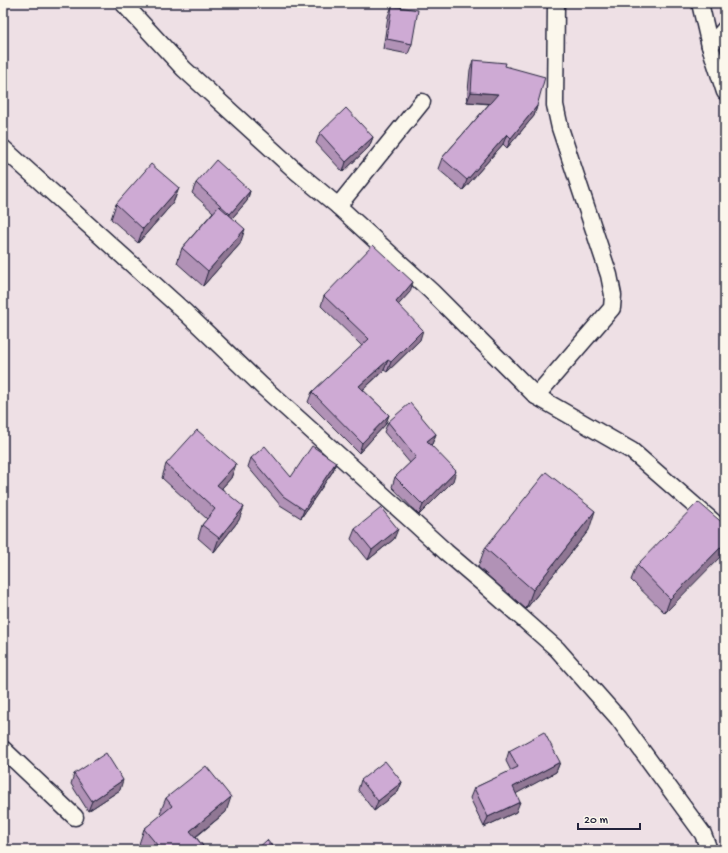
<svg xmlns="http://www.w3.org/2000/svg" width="728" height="853" font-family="'Gochi Hand',sans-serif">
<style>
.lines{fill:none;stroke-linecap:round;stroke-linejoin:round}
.street-casing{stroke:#22223b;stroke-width:19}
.street{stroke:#fbf7ec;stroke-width:16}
.wall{fill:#b192b6;stroke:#22223b}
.shaded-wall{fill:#907794;stroke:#22223b}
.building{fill:#ceaad4;stroke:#22223b}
</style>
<rect width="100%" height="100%" fill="#eee0e5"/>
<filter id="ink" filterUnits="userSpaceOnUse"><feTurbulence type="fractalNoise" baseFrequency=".025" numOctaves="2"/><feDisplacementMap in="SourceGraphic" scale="8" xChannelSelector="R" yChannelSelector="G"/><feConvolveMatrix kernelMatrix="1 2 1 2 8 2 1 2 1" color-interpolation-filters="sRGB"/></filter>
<g filter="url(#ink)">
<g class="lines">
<defs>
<g id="street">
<path d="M123 3 184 69 297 172 338 206"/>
<path d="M700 3 710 46"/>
<path d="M725 29 710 46 725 92"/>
<path d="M422 102 338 206 432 292 536 396 632 451 725 532"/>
<path d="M3 148 186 313 262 386 383 495 411 520 446 552 487 587 557 649 618 718 703 834 709 850"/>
<path d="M536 396 612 308 613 295 609 275 560 128 555 105 556 3"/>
<path d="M3 749 75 817"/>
</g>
</defs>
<use href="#street" class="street-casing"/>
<use href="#street" class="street"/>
</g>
<g class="wall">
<path d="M392 6 412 44 408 54 383 49 388 16Z"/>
<path d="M473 60 505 66 537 106 534 116 507 148 503 144 463 190 438 169 442 158 489 104 467 102 470 70Z"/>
<path d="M320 133 373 137 369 147 343 172 316 143Z"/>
<path d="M196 183 250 191 247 201 232 218 240 244 203 286 177 263 182 248 213 212 192 193Z"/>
<path d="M179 188 173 203 138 243 111 219 116 204Z"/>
<path d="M410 292 398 304 420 340 387 372 384 370 363 390 389 415 385 425 359 453 308 402 312 392 362 346 321 306 324 296Z"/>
<path d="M388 422 436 434 432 444 431 445 453 481 419 515 392 487 395 477 410 463 384 432Z"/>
<path d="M251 458 291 477 336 462 333 471 301 518 280 505 248 467Z"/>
<path d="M166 464H236L231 478 222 488 239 520 214 552 198 538 202 525 207 519 162 478Z"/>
<path d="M724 525 665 613 631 580 637 565Z"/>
<path d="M355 529 394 539 368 560 351 539Z"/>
<path d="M589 530 526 609 478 567 485 548Z"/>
<path d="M509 751 560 762 556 772 516 793V812L484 827 470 798 474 788 511 771 506 761Z"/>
<path d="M74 774 120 790 88 811 71 784Z"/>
<path d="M361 780 402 782 398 792 374 811 358 790Z"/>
<path d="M166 798 226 812 196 837 203 846 201 850H144L139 844 144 829 162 815 160 813Z"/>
</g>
<g class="shaded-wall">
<path d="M471 92 498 94 494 104 467 102Z"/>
<path d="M537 106 534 116 507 148 511 138Z"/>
<path d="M507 134 503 144 463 190 467 180Z"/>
<path d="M373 137 369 147 343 172 346 162Z"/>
<path d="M179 188 173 203 138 243 143 229Z"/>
<path d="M250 191 247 201 227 224 230 214Z"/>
<path d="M245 229 240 244 203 286 208 271Z"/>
<path d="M413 282 410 292 392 312 396 302Z"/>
<path d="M423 330 420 340 387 372 391 362Z"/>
<path d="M388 360 384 370 356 396 359 386Z"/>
<path d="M389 415 385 425 359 453 362 443Z"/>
<path d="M436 434 432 444 424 451 427 441Z"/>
<path d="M336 462 333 471 301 518 304 510Z"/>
<path d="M236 464 231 478 213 498 217 485Z"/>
<path d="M456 471 453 481 419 515 423 505Z"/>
<path d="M244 507 239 520 214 552 219 538Z"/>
<path d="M595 511 589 530 526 609 533 590Z"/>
<path d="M398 529 394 539 368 560 372 550Z"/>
<path d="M725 543V552L665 613 670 599Z"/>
<path d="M560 762 556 772 510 797 513 787Z"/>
<path d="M123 780 120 790 88 811 92 801Z"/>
<path d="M402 782 398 792 374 811 378 801Z"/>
<path d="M231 797 226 812 185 845 190 831Z"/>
<path d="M520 802 516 812 484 827 488 817Z"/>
<path d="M203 846 201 850H198Z"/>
</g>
<g class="building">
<path d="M392 6 418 10 412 44 387 39Z"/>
<path d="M473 60 506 63 505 66 545 77 537 106 511 138 507 134 467 180 442 158 498 94 471 92Z"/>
<path d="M346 108 373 137 346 162 320 133Z"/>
<path d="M216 160 250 191 230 214 196 183Z"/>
<path d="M151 164 179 188 143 229 116 204Z"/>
<path d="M219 206 245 229 208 271 182 248Z"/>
<path d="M373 245 413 282 396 302 423 330 391 362 388 360 359 386 389 415 362 443 312 392 369 339 324 296Z"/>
<path d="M410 403 436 434 427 441 456 471 423 505 395 477 416 457 388 422Z"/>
<path d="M197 430 236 464 217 485 244 507 219 538 202 525 215 509 166 464Z"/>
<path d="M265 446 291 477 312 446 336 462 304 510 283 496 251 458Z"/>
<path d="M546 472 595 511 533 590 485 548Z"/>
<path d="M698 502 725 525V543L670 599 637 565Z"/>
<path d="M381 508 398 529 372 550 355 529Z"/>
<path d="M544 732 560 762 513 787 520 802 488 817 474 788 518 767 509 751Z"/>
<path d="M106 753 123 780 92 801 74 774Z"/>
<path d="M385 761 402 782 378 801 361 780Z"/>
<path d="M206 766 231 797 190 831 203 846 198 850H154L158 846 144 829 172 806 166 798Z"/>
<path d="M267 840 275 850H256Z"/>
</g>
</g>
<rect width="728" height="853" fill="none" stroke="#fbf7ec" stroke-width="16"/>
<rect x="8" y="8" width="712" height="837" fill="none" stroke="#22223b" stroke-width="1.5" filter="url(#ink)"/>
<path d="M578 823v6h62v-6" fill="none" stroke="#22223b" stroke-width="2"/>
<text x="584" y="823" font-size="12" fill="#22223b" stroke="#fbf7ec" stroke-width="3" paint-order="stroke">20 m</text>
</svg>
